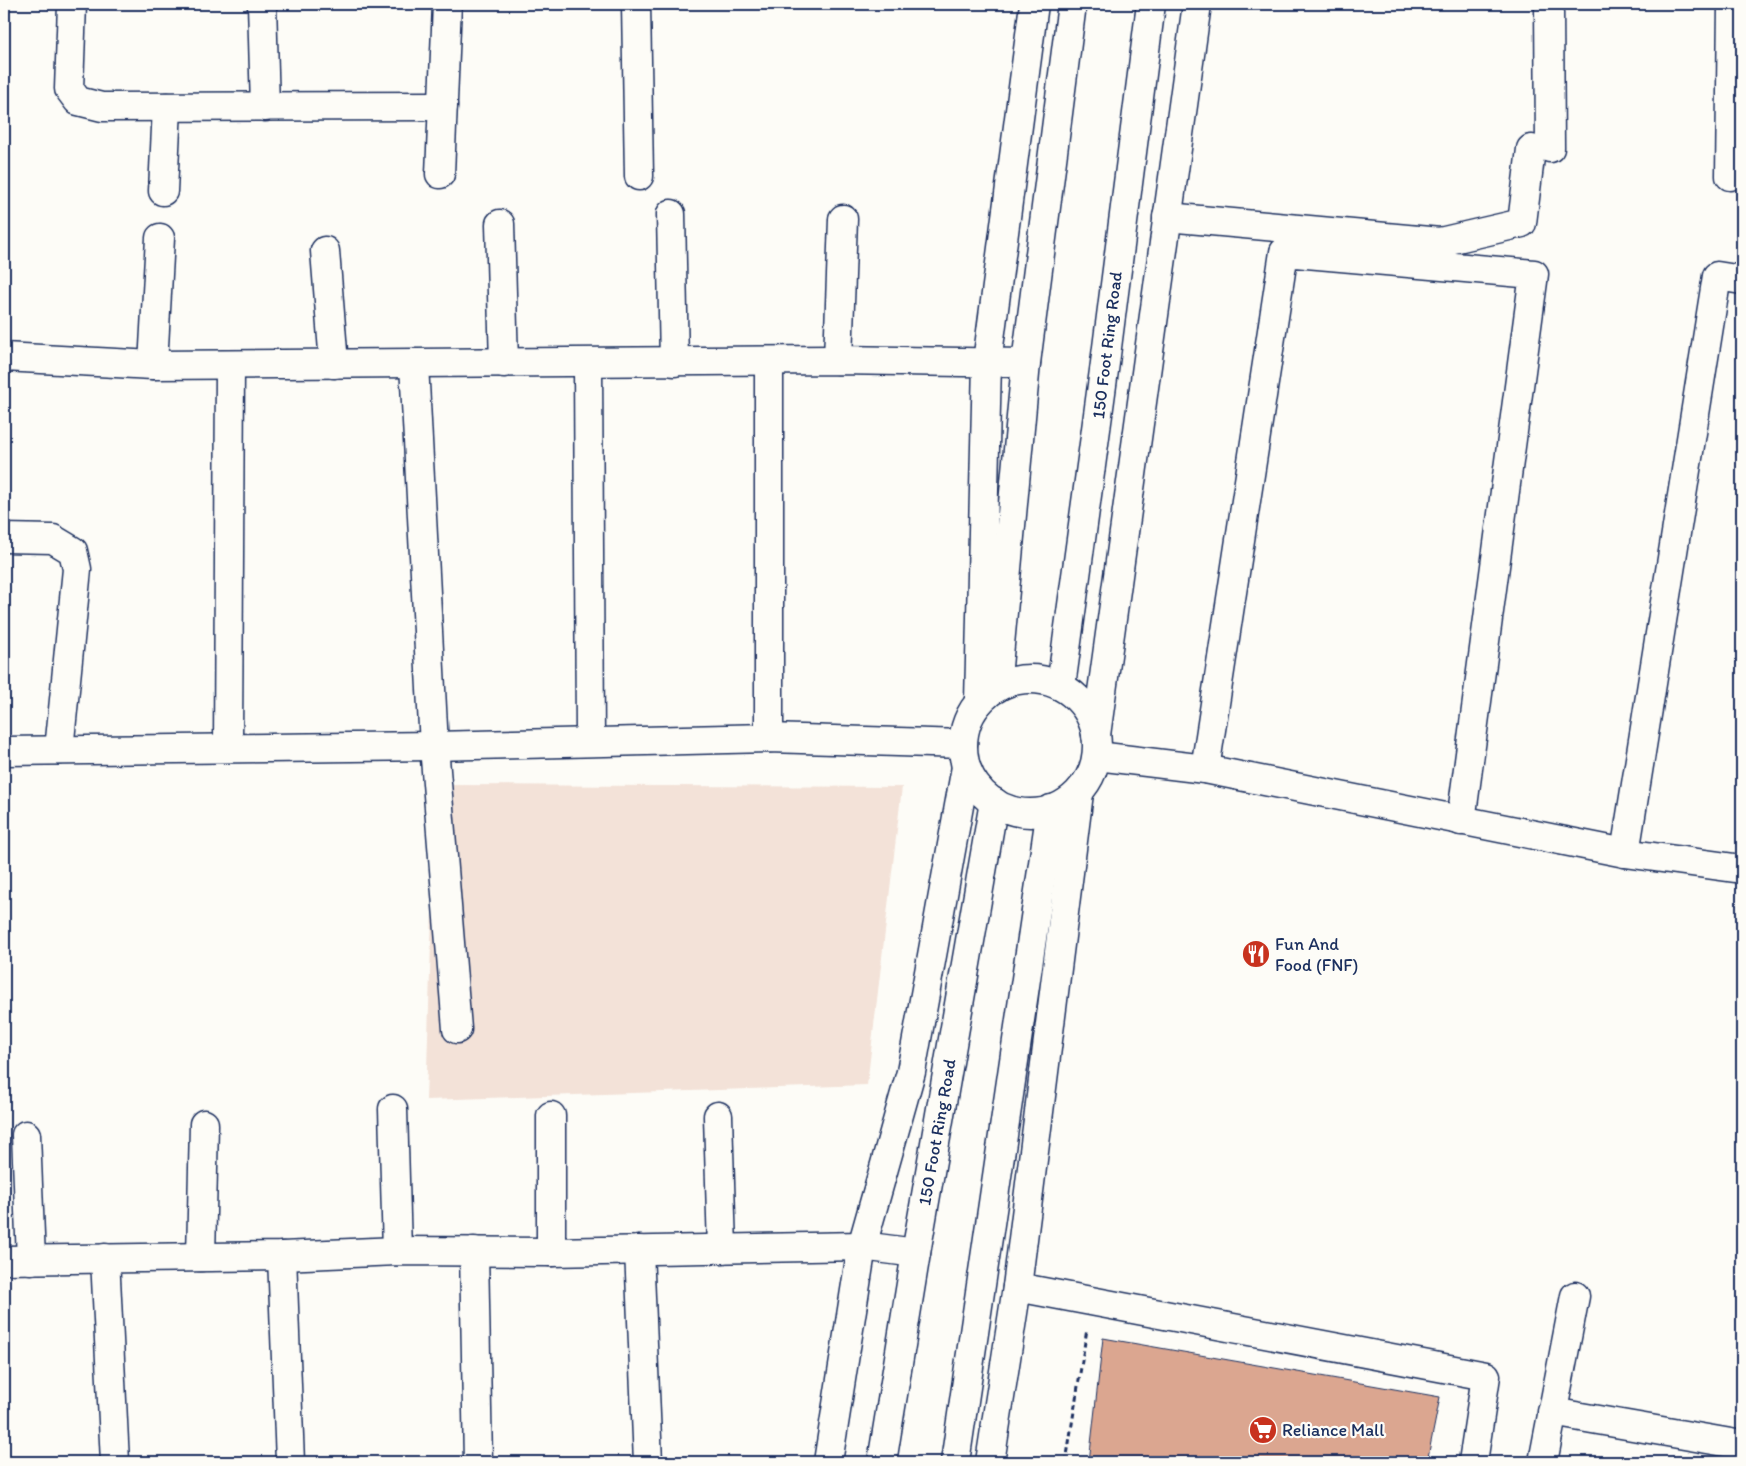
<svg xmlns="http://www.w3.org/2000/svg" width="1746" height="1466" font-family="Itim,sans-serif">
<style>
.built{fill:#f3e2d8}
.building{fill:#dba690;stroke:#1b2f5e}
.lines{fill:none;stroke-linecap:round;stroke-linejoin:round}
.minor-casing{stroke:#1b2f5e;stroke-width:31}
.highway-casing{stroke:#1b2f5e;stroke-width:31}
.path{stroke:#1b2f5e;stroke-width:3;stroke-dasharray:5 4;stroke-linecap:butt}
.minor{stroke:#fdfcf7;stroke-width:28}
.highway{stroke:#fdfcf7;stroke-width:28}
.labels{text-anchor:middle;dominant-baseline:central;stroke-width:4.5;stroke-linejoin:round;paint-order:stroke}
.street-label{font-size:18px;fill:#1b2f5e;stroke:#fdfcf7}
.poi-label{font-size:18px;fill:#1b2f5e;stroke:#fdfcf7;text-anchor:start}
</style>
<rect width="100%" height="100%" fill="#fdfcf7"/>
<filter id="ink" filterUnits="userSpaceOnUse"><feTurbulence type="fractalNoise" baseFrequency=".02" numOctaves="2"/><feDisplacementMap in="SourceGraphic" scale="10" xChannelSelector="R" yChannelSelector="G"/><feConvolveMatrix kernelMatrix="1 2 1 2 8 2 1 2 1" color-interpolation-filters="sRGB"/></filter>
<g filter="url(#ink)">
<path class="built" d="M436 785 902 787 867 1085 426 1100Z"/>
<path class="building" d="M1103 1338 1440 1397 1427 1462H1089Z"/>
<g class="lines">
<defs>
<g id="minor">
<path d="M72 4 69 89 78 101 102 107 443 106"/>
<path d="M262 4 265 107"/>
<path d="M636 4 639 176"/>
<path d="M1549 4 1550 148"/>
<path d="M440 174 447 4"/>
<path d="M1730 176 1732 4"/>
<path d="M163 191 167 107"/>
<path d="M671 214 674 362"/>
<path d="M1167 217 1440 242 1522 223 1531 149"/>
<path d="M500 224 504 363"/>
<path d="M325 251 334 364"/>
<path d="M4 357 153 365 838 360 1026 363"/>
<path d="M838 360 843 219"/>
<path d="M769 361V738"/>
<path d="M588 363 590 741"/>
<path d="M414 364 434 746 457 1029"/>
<path d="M153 365 160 238"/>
<path d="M4 538 53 539 73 551 77 569 59 750"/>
<path d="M979 702 987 362 1034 4"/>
<path d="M1096 735 1197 4"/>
<path d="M228 747 230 365"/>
<path d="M4 751 434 746 769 738 963 744"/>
<path d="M1097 756 1205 769 1625 853 1742 869"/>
<path d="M1205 769 1284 252 1534 274 1461 821"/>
<path d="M1625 853 1717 276 1742 280"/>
<path d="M393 1109 397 1251"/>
<path d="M551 1116V1252"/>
<path d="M718 1116 722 1249"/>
<path d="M26 1135 31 1260"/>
<path d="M639 1250 648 1462"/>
<path d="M474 1251 478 1462"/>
<path d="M282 1256 290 1462"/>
<path d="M201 1257 204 1124"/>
<path d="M105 1258 115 1462"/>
<path d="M4 1260 282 1256 397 1251 551 1252 862 1246 916 1253"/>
<path d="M1017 1287 1486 1376 1473 1462"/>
<path d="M1552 1412 1742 1445"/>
<path d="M828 1462 862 1246 911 1072 966 767"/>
<path d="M990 1462 1017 1287 1079 793"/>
<path d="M1543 1462 1575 1296"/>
</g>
<g id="highway">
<circle cx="1030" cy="746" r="67"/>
<path d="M1061 686 1105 363 1151 4"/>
<path d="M996 688 1026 363 1072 4"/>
<path d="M882 1462 916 1253 994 802"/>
<path d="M955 1462 1051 809"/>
</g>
</defs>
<use href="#minor" class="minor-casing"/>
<use href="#highway" class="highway-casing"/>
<path class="path" d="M1066 1462 1087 1329"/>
<use href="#minor" class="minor"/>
<use href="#highway" class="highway"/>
</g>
</g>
<defs>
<symbol id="restaurant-disc" viewBox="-11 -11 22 22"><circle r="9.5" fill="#c8321e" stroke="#fdfcf7"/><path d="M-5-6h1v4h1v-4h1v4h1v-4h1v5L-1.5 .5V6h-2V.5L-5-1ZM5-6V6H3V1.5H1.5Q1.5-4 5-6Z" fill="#fff"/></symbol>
<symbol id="supermarket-disc" viewBox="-11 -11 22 22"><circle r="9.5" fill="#c8321e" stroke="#fdfcf7"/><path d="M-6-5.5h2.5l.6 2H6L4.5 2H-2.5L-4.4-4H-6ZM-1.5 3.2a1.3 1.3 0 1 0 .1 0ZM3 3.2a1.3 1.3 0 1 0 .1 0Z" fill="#fff"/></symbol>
</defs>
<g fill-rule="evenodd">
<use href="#restaurant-disc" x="1240" y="938" width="32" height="32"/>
<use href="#supermarket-disc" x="1247" y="1414" width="32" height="32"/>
</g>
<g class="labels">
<g class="street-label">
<text transform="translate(1107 345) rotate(-83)">150 Foot Ring Road</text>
<text transform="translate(937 1132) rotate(-80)">150 Foot Ring Road</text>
</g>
<g class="poi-label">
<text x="1275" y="944">Fun And<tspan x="1275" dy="21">Food (FNF)</tspan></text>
<text x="1282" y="1430">Reliance Mall</text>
</g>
</g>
<rect width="1746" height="1466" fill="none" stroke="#fdfcf7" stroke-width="20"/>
<rect x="10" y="10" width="1726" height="1446" fill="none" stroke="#1b2f5e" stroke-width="2" filter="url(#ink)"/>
</svg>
